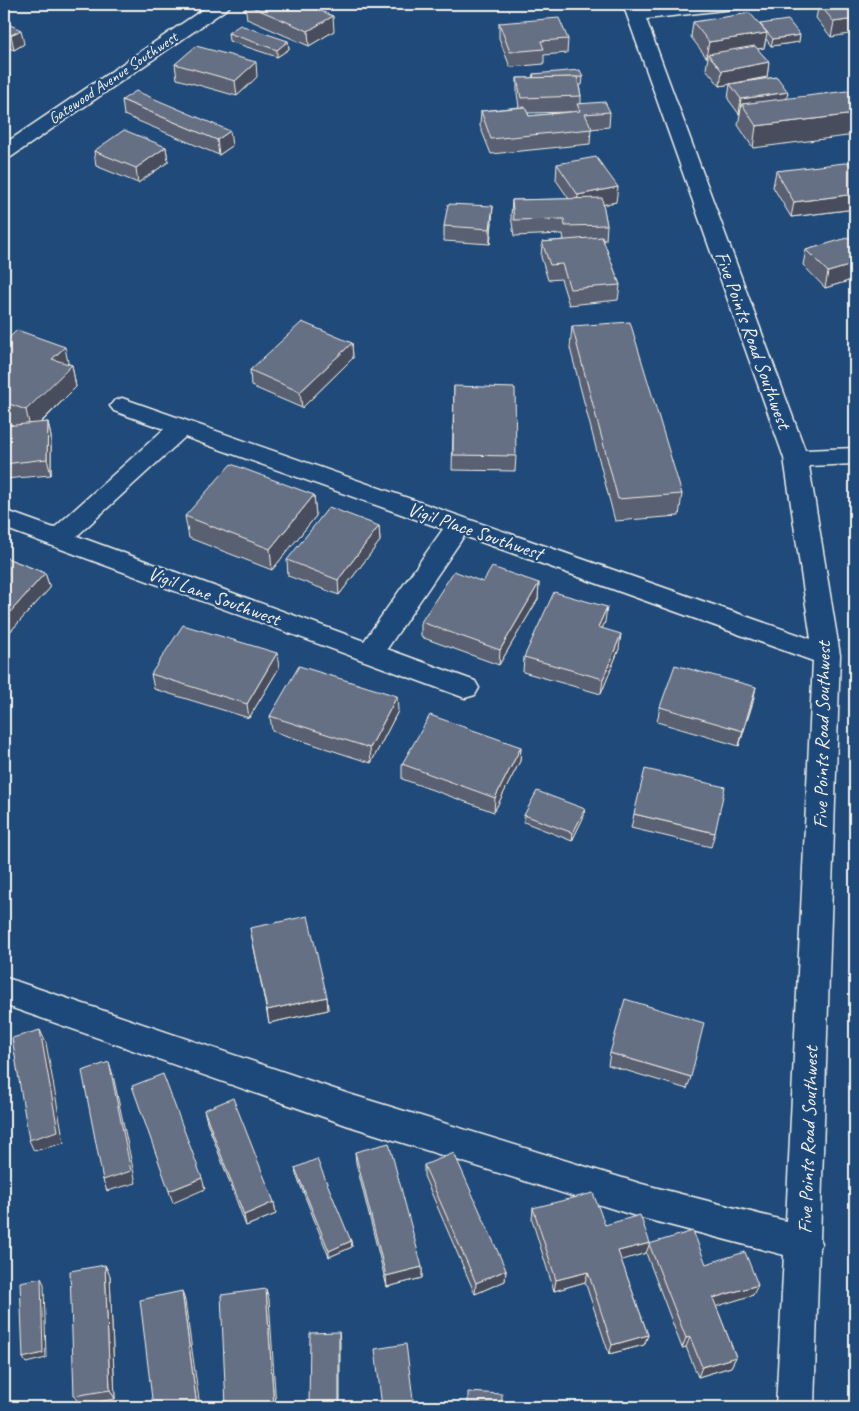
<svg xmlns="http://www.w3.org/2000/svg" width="859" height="1411" font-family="Caveat,sans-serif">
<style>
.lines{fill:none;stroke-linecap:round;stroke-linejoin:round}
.minor-casing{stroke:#f4f1e8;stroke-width:3}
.minor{fill:#1f4a7a;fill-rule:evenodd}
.wall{fill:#586072;stroke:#f4f1e8;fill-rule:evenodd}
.shaded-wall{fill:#474e5d;stroke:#f4f1e8}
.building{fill:#667085;stroke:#f4f1e8}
.labels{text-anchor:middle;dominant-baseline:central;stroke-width:4.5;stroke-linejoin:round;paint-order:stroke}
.far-street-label{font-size:16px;fill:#f4f1e8;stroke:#1f4a7a}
.street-label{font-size:20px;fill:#f4f1e8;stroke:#1f4a7a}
</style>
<rect width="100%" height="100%" fill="#1f4a7a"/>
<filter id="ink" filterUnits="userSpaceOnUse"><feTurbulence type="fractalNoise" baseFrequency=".02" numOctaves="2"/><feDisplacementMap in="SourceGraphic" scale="10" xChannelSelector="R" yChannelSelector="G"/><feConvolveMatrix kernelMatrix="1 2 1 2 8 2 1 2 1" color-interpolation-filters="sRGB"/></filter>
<g filter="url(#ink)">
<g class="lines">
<defs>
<g id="minor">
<path d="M211 4H231L228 8 11 157 4 159V144Z"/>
<path d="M623 4H641L643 9 688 4H742L739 8 733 9 646 19 805 450 855 448V464L809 466 840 655 820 1239 822 1243 819 1248 814 1407H776L784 1255 642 1218 349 1126 4 1005V977L349 1094 642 1184 786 1221 813 661 464 536 387 649 475 681 479 688 475 695 465 698 4 528V510L54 528 164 429 114 411 110 406 114 401 122 398 811 639 784 458ZM185 437 443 529 364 641 77 536Z"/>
</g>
</defs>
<use href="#minor" class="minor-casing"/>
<use href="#minor" class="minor"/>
</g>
<g class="wall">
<path d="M245 4 334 31 309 46 247 19Z"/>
<path d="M819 4H855L831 37 816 18Z"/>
<path d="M4 22 24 44 14 50 4 46Z"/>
<path d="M693 22 760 25V24L799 42 771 46 766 39 764 48 757 49 769 62 767 77 720 86 706 69 708 57H706L691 37Z"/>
<path d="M499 23 568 39 567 53 544 55V64L510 67 499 38Z"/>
<path d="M228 33 288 41 289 49 277 57 229 41Z"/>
<path d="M175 64 257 77 237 96 177 79Z"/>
<path d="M533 74 583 77 582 85H579L581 96V104L610 112 609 127 591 129 590 144 491 154 480 126 481 111 519 107 517 93V78H532ZM571 112 529 116 528 113Z"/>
<path d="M777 77 753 148 738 125 740 114H739L728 99 730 84Z"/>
<path d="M122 100 232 146 219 155 124 115Z"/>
<path d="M166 147 168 162 138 183 96 166 94 151Z"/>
<path d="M557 164 616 202 603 205 607 225 606 240H603L620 285 618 300 569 305 561 279 548 280 541 257 542 242 564 240 563 234 514 236 511 216 512 200 569 199 556 180Z"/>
<path d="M855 165V209L791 217 773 187 776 171Z"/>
<path d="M492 222 490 244 444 241V226Z"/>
<path d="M855 237V279L825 288 803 265 806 250Z"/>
<path d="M572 326 682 494 679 516 615 521 570 348Z"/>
<path d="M4 343 72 365 76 387 41 423 48 422 51 437V475L4 479V426L13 425 4 422Z"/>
<path d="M352 343 353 358 302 408 251 386 250 370Z"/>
<path d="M454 386 516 456 515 471 452 470Z"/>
<path d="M314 495 316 516 272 570 189 538 185 516Z"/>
<path d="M379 526 380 541 339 595 288 576 287 560Z"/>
<path d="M4 557 45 573 50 588 9 633 4 631Z"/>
<path d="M483 582 539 583 538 599 499 665 421 637V622Z"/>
<path d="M605 622 602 628 619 649 601 694 523 672 524 657Z"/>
<path d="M279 668 249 718 154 689 151 674Z"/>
<path d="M753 702 739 746 657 722 660 707Z"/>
<path d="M398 711 371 763 272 731 270 716Z"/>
<path d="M521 747 520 761 494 812 402 779V764Z"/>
<path d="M585 809 584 816 572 841 524 822V815Z"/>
<path d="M634 814 715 833 711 847 631 828Z"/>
<path d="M250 928 327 997 328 1010 269 1023Z"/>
<path d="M610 1053 691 1077 687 1089 608 1065Z"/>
<path d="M204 1110 274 1202 276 1214 246 1226 207 1122Z"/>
<path d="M355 1152 422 1267V1278L387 1287 356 1163Z"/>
<path d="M424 1165 506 1270 505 1281 475 1294 424 1176Z"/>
<path d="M295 1168 351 1241 352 1247 329 1257 296 1174Z"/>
<path d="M533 1208 605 1225 650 1243 649 1244 706 1264 753 1295 716 1306 736 1357 731 1367 698 1377 686 1347 682 1348 646 1253 621 1260 648 1335 644 1345 609 1354 585 1282 554 1291 532 1220Z"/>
<path d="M105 1265 110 1276 115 1399 80 1405 74 1396Z"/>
</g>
<g class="shaded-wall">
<path d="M333 16 334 31 309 46 308 31Z"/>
<path d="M855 19V33L831 37 834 22Z"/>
<path d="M21 30 24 44 14 50 11 35Z"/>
<path d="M767 33 764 48 710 56 708 54V57H706L709 42Z"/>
<path d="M800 35 799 42 771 46 773 39Z"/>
<path d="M288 41 289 49 277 57V50Z"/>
<path d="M6 61 10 76 4 79V62Z"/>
<path d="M256 62 257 77 237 96 235 81Z"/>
<path d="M769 62 767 77 720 86 722 71Z"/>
<path d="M788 92 785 107 742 104 740 114H739L741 99Z"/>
<path d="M855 114V135L753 148 756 126Z"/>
<path d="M230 131 232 146 219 155 217 140Z"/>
<path d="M166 147 168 162 138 183 136 168Z"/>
<path d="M618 187 616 202 577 210 578 195Z"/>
<path d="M855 194V209L791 217 794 202Z"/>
<path d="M493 206 492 222 490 244V229Z"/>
<path d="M855 264V279L825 288 828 272Z"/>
<path d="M352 343 353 358 302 408 300 392Z"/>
<path d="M65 347 69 368 72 365 76 387 31 432 26 410 52 359Z"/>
<path d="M48 422 51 437V475L47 459Z"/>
<path d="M314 495 316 516 272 570 270 549Z"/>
<path d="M379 526 380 541 339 595 338 580Z"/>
<path d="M45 573 50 588 9 633 5 618Z"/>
<path d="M539 583 538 599 499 665 500 650Z"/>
<path d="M607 607 605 622 596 642 598 627Z"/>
<path d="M621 634 619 649 601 694 603 679Z"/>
<path d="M277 653 279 668 249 718 247 704Z"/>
<path d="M756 687 753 702 739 746 743 731Z"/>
<path d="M397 696 398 711 371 763 370 748Z"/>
<path d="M521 747 520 761 494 812 495 798Z"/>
<path d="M585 809 584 816 572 841 573 833Z"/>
<path d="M327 997 328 1010 269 1023 267 1010Z"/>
<path d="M40 1030 46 1043 64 1143 34 1151 29 1140Z"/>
<path d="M109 1062 113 1075 136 1183 107 1191 103 1180Z"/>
<path d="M202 1178 205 1189 173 1203 169 1191Z"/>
<path d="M274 1202 276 1214 246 1226 244 1215Z"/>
<path d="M351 1241 352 1247 329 1257V1251Z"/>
<path d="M650 1243 646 1253 616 1262 618 1251Z"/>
<path d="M105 1265 110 1276 115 1399 110 1390Z"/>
<path d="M422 1267V1278L387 1287 386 1276Z"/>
<path d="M506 1270 505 1281 475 1294 476 1283Z"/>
<path d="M588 1272 585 1282 554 1291 556 1280Z"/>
<path d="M41 1278 44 1284 46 1358 26 1363 23 1358Z"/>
<path d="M758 1285 753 1295 708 1309 713 1298Z"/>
<path d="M266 1289 269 1299 276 1407H274Z"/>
<path d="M182 1291 185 1301 200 1407H197Z"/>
<path d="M339 1332 340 1342V1407H339Z"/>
<path d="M648 1335 644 1345 609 1354 612 1345Z"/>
<path d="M690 1337 686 1347 682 1348 686 1338Z"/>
<path d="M736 1357 731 1367 698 1377 702 1367Z"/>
</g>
<g class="building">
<path d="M245 4H303L333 16 308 31Z"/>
<path d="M819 4H855V19L834 22Z"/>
<path d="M750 13 767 33 709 42 693 22Z"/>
<path d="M559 18 568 39 541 41 544 49 510 52 499 23Z"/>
<path d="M788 20 800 35 773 39 760 24Z"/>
<path d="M4 22 21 30 11 35 4 32Z"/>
<path d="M240 25 288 41 277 50 228 33Z"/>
<path d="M196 46 256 62 235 81 175 64Z"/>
<path d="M755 46 769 62 722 71 708 54Z"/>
<path d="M580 70 583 77 534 78 533 74Z"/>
<path d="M577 77 581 96 521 98 517 78Z"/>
<path d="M777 77 788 92 741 99 730 84Z"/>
<path d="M855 90V114L756 126 742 104Z"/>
<path d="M136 91 230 131 217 140 122 100Z"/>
<path d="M605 102 610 112 585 114 592 129 491 139 481 111 525 107 529 116 580 111 577 104Z"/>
<path d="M124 130 166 147 136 168 94 151Z"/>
<path d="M596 157 618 187 578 195 557 164Z"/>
<path d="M853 162 855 165V194L794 202 776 171Z"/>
<path d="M602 198 607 225 565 226 564 219 514 220 512 200Z"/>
<path d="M448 204 493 206 490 229 444 226Z"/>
<path d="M854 236 855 237V264L828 272 806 250Z"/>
<path d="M602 237 620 285 570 289 562 264 550 265 542 242Z"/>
<path d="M302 322 352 343 300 392 250 370Z"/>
<path d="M630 322 682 494 618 499 572 326Z"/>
<path d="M17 330 65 347 52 359 72 365 26 410 4 402V343Z"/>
<path d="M454 386 515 388 516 456 453 455Z"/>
<path d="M48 422 47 459 4 464V426Z"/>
<path d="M231 464 314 495 270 549 185 516Z"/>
<path d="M329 507 379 526 338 580 287 560Z"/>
<path d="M4 557 45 573 5 618H4Z"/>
<path d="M492 567 539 583 500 650 421 622 454 571 483 582Z"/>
<path d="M554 592 607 607 598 627 621 634 603 679 524 657Z"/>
<path d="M183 625 277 653 247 704 151 674Z"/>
<path d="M675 665 756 687 743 731 660 707Z"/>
<path d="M299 666 397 696 370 748 270 716Z"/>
<path d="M430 715 521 747 495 798 402 764Z"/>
<path d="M645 769 725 787 715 833 634 814Z"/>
<path d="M537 791 585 809 573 833 524 815Z"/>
<path d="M308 916 327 997 267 1010 250 928Z"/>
<path d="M625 999 704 1023 691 1077 610 1053Z"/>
<path d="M40 1030 58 1131 29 1140 12 1038Z"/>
<path d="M109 1062 131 1171 103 1180 82 1071Z"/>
<path d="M163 1074 202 1178 169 1191 132 1086Z"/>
<path d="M233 1098 274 1202 244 1215 204 1110Z"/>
<path d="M389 1143 422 1267 386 1276 355 1152Z"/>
<path d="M454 1153 506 1270 476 1283 424 1165Z"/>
<path d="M317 1159 351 1241 329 1251 295 1168Z"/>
<path d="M593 1193 605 1225 640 1215 650 1243 618 1251 648 1335 612 1345 588 1272 556 1280 533 1208Z"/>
<path d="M693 1231 706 1264 745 1252 758 1285 713 1298 736 1357 702 1367 690 1337 686 1338 649 1244Z"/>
<path d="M105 1265 110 1390 74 1396 70 1271Z"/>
<path d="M41 1278 43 1353 23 1358 20 1282Z"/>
<path d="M266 1289 274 1407H226L221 1295Z"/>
<path d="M182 1291 197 1407H153L140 1300Z"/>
<path d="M339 1332V1407H309L310 1333Z"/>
<path d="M406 1344 414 1407H382L375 1349Z"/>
<path d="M468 1392 502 1394V1407H468Z"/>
</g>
</g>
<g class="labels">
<g class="far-street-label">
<text transform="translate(113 78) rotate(-34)">Gatewood Avenue Southwest</text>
</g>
<g class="street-label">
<text transform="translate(753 340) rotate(70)">Five Points Road Southwest</text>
<text transform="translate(475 531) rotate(19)">Vigil Place Southwest</text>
<text transform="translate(214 596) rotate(20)">Vigil Lane Southwest</text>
<text transform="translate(822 735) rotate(-89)">Five Points Road Southwest</text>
<text transform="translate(808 1140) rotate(-88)">Five Points Road Southwest</text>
</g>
</g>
<rect width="859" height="1411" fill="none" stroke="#1f4a7a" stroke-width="20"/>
<rect x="10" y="10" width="839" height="1391" fill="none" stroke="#f4f1e8" stroke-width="2" filter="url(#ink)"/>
</svg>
